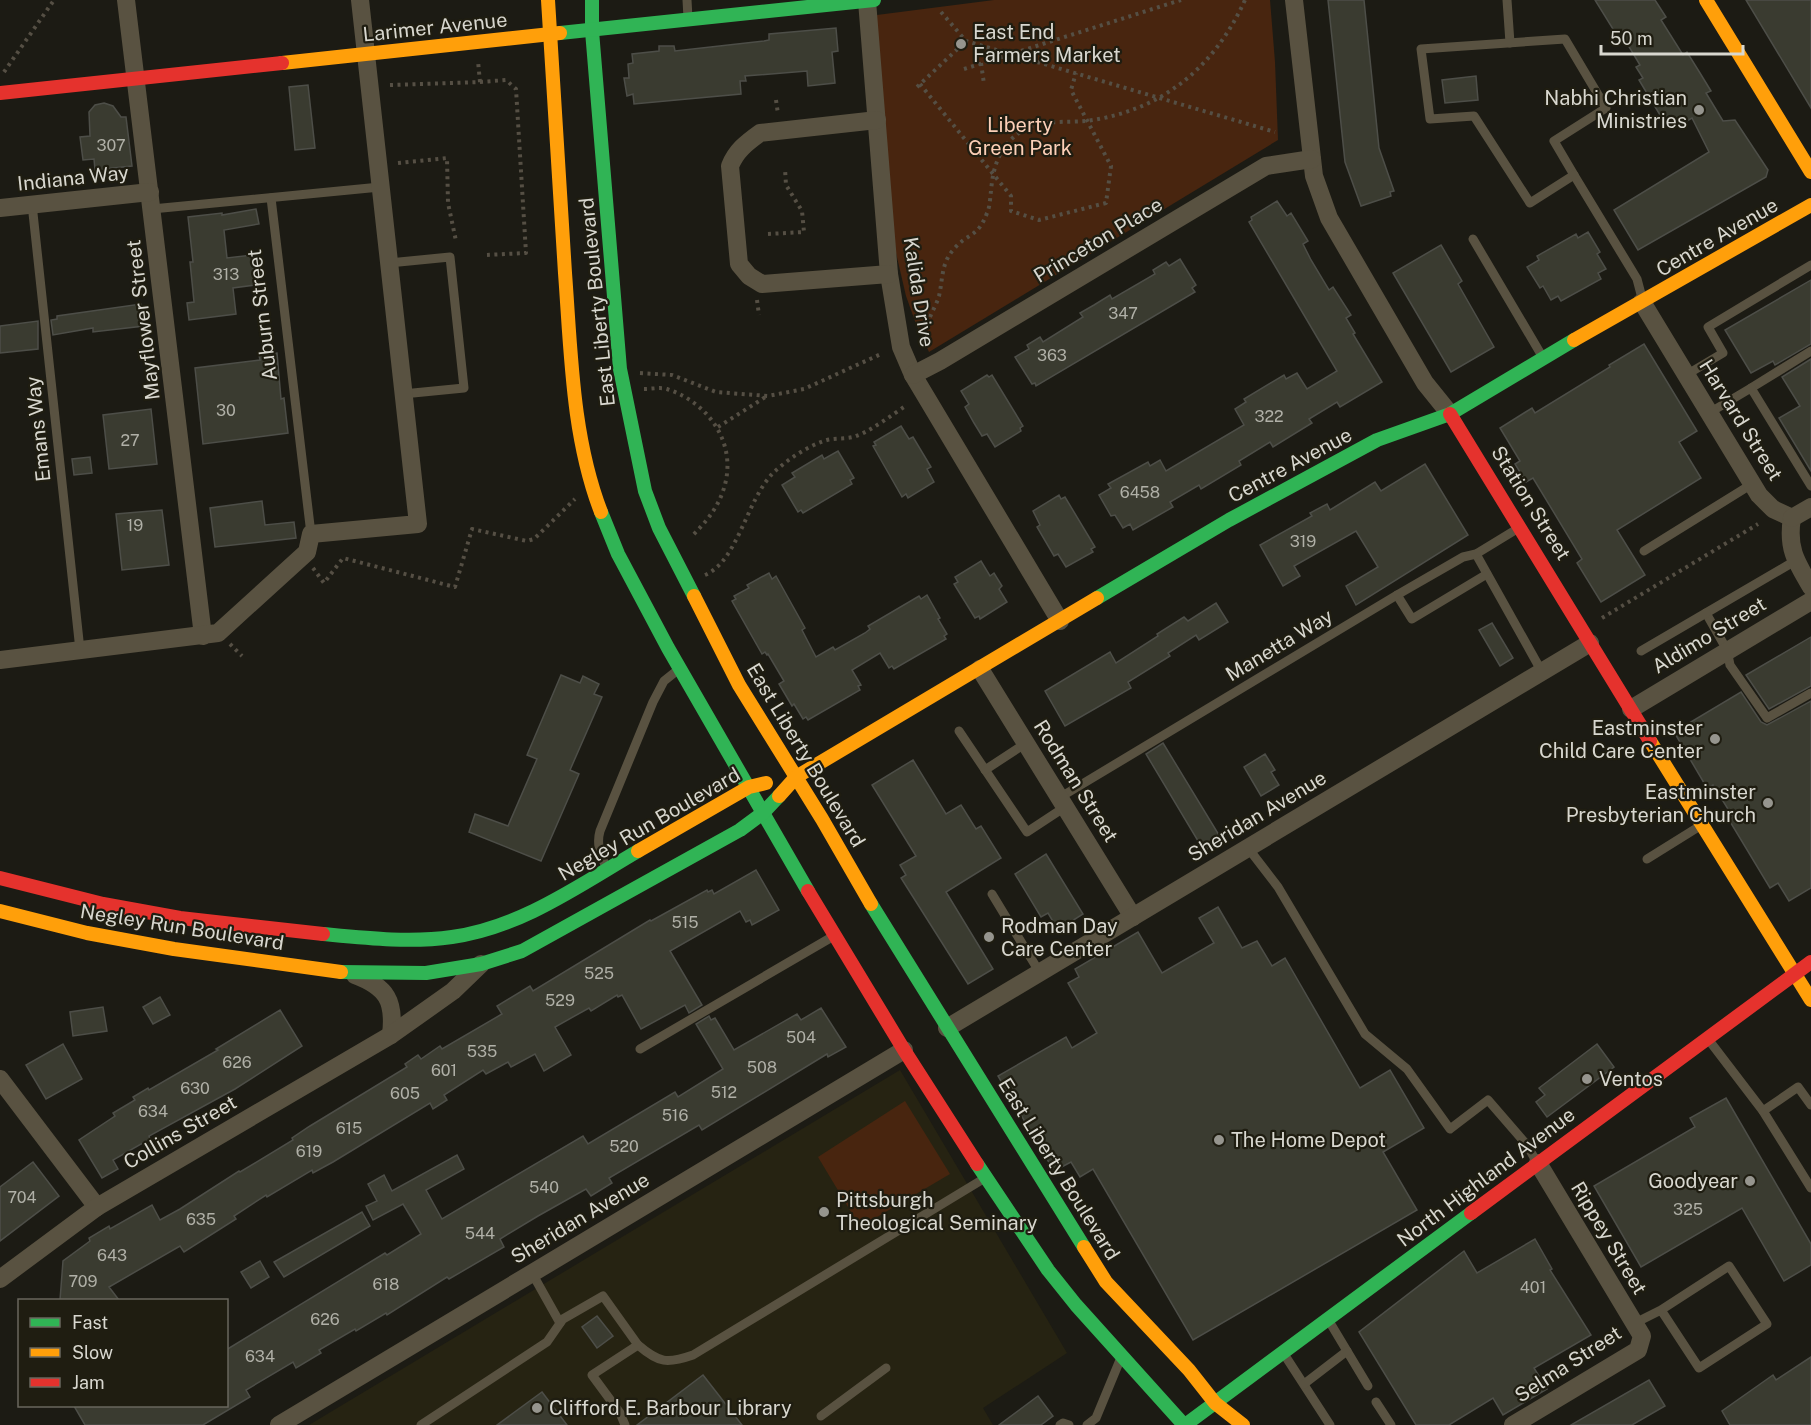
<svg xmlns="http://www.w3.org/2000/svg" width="1811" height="1425" font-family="'Public Sans',sans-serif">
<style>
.built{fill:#262312}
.green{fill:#48250f}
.building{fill:#3a3b30;stroke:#4d4e48;stroke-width:1.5}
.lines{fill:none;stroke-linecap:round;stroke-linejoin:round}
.path{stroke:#554f44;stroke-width:4;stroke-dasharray:3 4.5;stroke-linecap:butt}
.lane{stroke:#595241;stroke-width:9}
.street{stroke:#595241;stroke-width:18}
.fast{stroke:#30b455;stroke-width:14}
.slow{stroke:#ff9f0a;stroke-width:14}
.jam{stroke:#e5322d;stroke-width:14}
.poi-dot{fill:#96958e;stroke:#1f1d11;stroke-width:2}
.labels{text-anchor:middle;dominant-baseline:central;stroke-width:4.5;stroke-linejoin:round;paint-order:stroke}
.number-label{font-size:16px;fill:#b0b0a7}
.street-label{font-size:20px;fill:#d8d7cf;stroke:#1f1d11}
.poi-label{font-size:20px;fill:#d8d7cf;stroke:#1f1d11;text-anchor:start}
.park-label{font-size:20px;fill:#fccfb7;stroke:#1f1d11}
</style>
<rect width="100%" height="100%" fill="#1c1b14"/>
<path class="built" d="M900 1070 1067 1353 983 1408 993 1425H309Z"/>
<g class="green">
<path d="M994 0H1270L1275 62 1278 140 929 352 916 324 906 296 896 253 869 16Z"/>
<path d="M905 1101 950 1174 860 1227 818 1157Z"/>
</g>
<g class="building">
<path d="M1328 0H1364L1379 148 1394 191 1390 192 1391 196 1361 206 1345 162Z"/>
<path d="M1595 0H1655L1666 17 1661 20 1683 55 1687 52 1700 73 1711 91 1706 93 1723 121 1735 120 1768 170 1766 177 1638 250 1614 210 1709 152 1692 118 1673 129 1667 118 1663 120 1639 80 1643 78 1636 67 1640 65 1625 40 1621 42Z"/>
<path d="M1746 0H1811V108Z"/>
<path d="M836 28 838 51 832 52 835 83 808 86 807 71 745 76 746 81H740L741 94 634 104 633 94 627 96 624 78H629L628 64 633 63 632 54 659 51V46H674L675 51 764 41 769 40V34Z"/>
<path d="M1476 76 1478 100 1445 103 1442 80Z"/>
<path d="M308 85 315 148 295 150 289 87Z"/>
<path d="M104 103 113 106 121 117H126L132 166 95 170 94 159 83 160 80 137 90 136 89 112 95 105Z"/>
<path d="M1277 201 1287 216 1291 213 1308 241 1303 244 1311 260 1329 290 1333 287 1351 315 1346 318 1355 333 1353 334 1382 382 1340 407 1337 402 1309 419 1312 423 1273 447 1270 442 1239 461 1241 465 1201 489 1199 485 1170 502 1173 507 1133 530 1130 524 1123 528 1115 515 1111 516 1099 495 1111 488 1108 484 1148 462 1150 466 1160 460 1166 471 1244 425 1235 409 1246 402 1244 399 1284 375 1286 379 1297 373 1307 389 1337 371 1249 222 1252 220 1251 217Z"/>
<path d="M256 209 259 224 224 230 227 258 252 255 255 285 233 288 236 314 189 320 187 303 194 302 190 262H193L188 217 222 213V215Z"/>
<path d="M1588 232 1600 252 1597 254 1606 269 1598 273 1601 279 1561 301 1558 296 1551 300 1543 286 1540 288 1527 267 1539 260 1537 256 1576 234 1578 238Z"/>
<path d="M1441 245 1462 281 1458 284 1494 347 1451 372 1393 273Z"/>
<path d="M1180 259 1196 285 1192 288 1195 292 1036 386 1035 383 1032 384 1015 357 1029 349 1027 345 1040 337 1043 342 1083 317 1080 313 1094 305 1110 295 1112 299 1155 274 1153 270 1166 262 1169 266Z"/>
<path d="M1811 280V344L1775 365 1773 361 1751 373 1725 330Z"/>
<path d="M141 304 144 326 93 332V328L53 335 51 320 57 319V316Z"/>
<path d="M38 321V349L0 353V326Z"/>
<path d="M1644 344 1697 431 1679 442 1701 478 1617 530 1645 575 1601 602 1577 563 1582 559 1533 478 1526 482 1515 464 1520 461 1500 428 1532 408 1535 413 1610 367 1609 365Z"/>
<path d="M277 353 281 399 284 398 288 433 203 444 195 368 260 360 259 355Z"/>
<path d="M1811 359V471L1779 418 1800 406 1782 377Z"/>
<path d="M987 375 989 377 992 375 1023 426 1020 428 1021 431 995 447 987 434 982 436 974 423 965 407 969 404 961 391Z"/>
<path d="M151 409 157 464 109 469 103 415Z"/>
<path d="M901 426 909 439 913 437 931 467 927 469 934 482 908 498 906 494 902 497 873 446 876 445 874 442Z"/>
<path d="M838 451 854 478 850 480 852 484 803 513 801 510 798 512 782 485 795 477 792 473 822 455 824 459Z"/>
<path d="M90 457 92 473 74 475 72 459Z"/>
<path d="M1425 464 1468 535 1356 605 1346 586 1378 567 1356 531 1294 566 1300 576 1283 586 1260 545 1312 516 1310 513 1327 504 1330 510 1375 482 1381 491Z"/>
<path d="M1059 495 1061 499 1065 497 1095 547 1091 549 1093 552 1066 567 1058 554 1054 556 1037 527 1040 525 1033 511Z"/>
<path d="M262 501 265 525 294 522 296 538 215 547 210 508Z"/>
<path d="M162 510 169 565 122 570 116 514Z"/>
<path d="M981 561 990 576 994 573 1002 586 999 589 1007 602 980 619 979 616 975 618 954 584 958 582 955 577Z"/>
<path d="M769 573 772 579 776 576 805 628 802 630 816 657 833 647 835 650 865 633 870 629 868 626 919 596 921 599 927 595 940 618 938 619 947 634 944 636 946 639 894 669 892 666 889 668 880 653 852 670 861 685 858 686 860 690 808 720 806 717 803 719 794 704 792 706 779 684 784 681 768 654 767 655 765 652 762 654 732 601 736 599 734 596 749 588 747 585Z"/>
<path d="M1216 603 1228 622 1199 640 1196 635 1168 653 1170 656 1128 682 1131 688 1065 726 1045 691 1110 652 1116 663 1158 636 1157 634 1184 617 1188 621Z"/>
<path d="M1492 623 1513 658 1500 666 1479 630Z"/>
<path d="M1811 637V686L1769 709 1746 675Z"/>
<path d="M561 675 580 683 583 676 599 684 594 694 602 697 570 770 579 774 541 861 469 832 475 814 508 826 537 759 527 755Z"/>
<path d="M1741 692 1761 722 1767 725 1811 701V888L1789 901 1778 883 1770 888 1729 820 1733 817 1713 785 1707 788 1674 732Z"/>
<path d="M1163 743 1222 840 1204 851 1146 754Z"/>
<path d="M1265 754 1275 770 1271 772 1279 785 1261 796 1244 767Z"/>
<path d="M913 760 946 814 961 805 976 829 981 826 1001 858 946 892 993 969 968 984 901 878 906 875 900 865 916 856 872 785Z"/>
<path d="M1046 854 1083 914 1058 930 1048 913 1041 917 1015 874Z"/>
<path d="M756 870 779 910 752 925 750 920 746 922 740 911 670 951 702 1005 689 1013 685 1005 641 1029 622 995 618 997 617 995 591 1011 589 1008 555 1027 571 1055 544 1071 535 1054 511 1067 508 1062 486 1074 483 1070 444 1095 447 1100 433 1109 430 1103 333 1162 313 1173 312 1170 267 1197 266 1195 234 1216 236 1219 184 1252 180 1246 109 1287 119 1300H60L63 1261 90 1241 89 1238 109 1226 110 1229 152 1205 160 1220 180 1209 239 1171 240 1172 293 1140 292 1138 310 1126 407 1067 405 1064 418 1055 421 1059 440 1046 442 1049 502 1014 497 1006 530 986 533 991 650 920 651 921 707 890 708 892 712 890 714 894Z"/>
<path d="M1218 907 1242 948 1257 941 1272 966 1285 958 1360 1088 1390 1070 1424 1128 1383 1152 1417 1210 1193 1340 1093 1169 1080 1177 1071 1162 1054 1171 998 1076 1066 1037 1072 1048 1097 1033 1068 983 1079 977 1075 969 1138 932 1162 973 1214 943 1199 918Z"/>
<path d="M160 997 170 1015 153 1024 143 1007Z"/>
<path d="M103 1007 107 1031 73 1036 70 1012Z"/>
<path d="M821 1008 846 1047 828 1057 827 1054 702 1130 699 1125 609 1178 612 1183 591 1196 586 1189 538 1216 500 1239 504 1247 449 1279 447 1277 387 1315 386 1313 356 1331 355 1329 319 1350 321 1353 296 1368 293 1362 246 1390 250 1397 203 1425H85L74 1406H226V1350L385 1253 387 1255 421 1234 403 1204 373 1220 366 1206 377 1201 368 1184 384 1175 392 1191 457 1155 464 1169 426 1190 442 1219 583 1136 588 1144 675 1092 678 1097 723 1069 696 1024 709 1016 711 1020 715 1018 734 1050 797 1014 801 1020Z"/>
<path d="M280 1010 302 1046 235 1089 149 1136 150 1139 113 1160 118 1169 102 1178 79 1140 115 1116 113 1113 135 1100 133 1097 148 1088 149 1090 218 1050 216 1049Z"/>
<path d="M63 1044 82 1079 46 1099 26 1065Z"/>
<path d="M1597 1044 1614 1067 1547 1117 1536 1102 1545 1095 1539 1088Z"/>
<path d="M1726 1098 1811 1244V1265L1784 1281 1742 1208 1641 1267 1594 1186 1695 1127 1690 1118Z"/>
<path d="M33 1162 59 1196 0 1241V1187Z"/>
<path d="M362 1212 370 1226 284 1277 274 1262Z"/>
<path d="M1535 1239 1552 1269 1550 1270 1591 1335 1534 1368 1547 1389 1503 1415 1493 1398 1449 1425H1416L1359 1332 1464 1251 1477 1273Z"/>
<path d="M260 1261 269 1277 251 1288 241 1272Z"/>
<path d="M597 1316 613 1336 597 1348 582 1327Z"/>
<path d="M1811 1357V1425H1730L1722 1411 1773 1375 1776 1380Z"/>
<path d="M703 1375 742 1425H637Z"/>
<path d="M1649 1380 1665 1406 1632 1425H1571Z"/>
<path d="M542 1392 567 1425H497Z"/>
<path d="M1038 1396 1053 1416 1041 1425H999Z"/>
</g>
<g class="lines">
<g class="path">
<path d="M941 12 966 41 1275 132"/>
<path d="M981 63 984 84"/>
<path d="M964 69 1181 0"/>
<path d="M4 72 54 0"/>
<path d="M480 82 506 80 516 89 526 253 487 255"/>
<path d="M920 84 1011 196V211L1039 220 1106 203 1111 166 1071 90 1076 73"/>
<path d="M390 85 480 82 478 61"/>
<path d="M917 87 966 41"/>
<path d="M776 100 778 114"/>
<path d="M398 163 447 158 448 203 456 241"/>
<path d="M768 234 804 232 802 211 786 185 785 169"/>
<path d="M757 300 759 315"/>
<path d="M930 317C933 310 937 303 939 296 943 279 941 263 954 249 967 233 978 238 987 213 990 207 990 198 991 191 993 167 999 147 1020 132 1038 119 1065 123 1086 121 1162 111 1214 68 1245 0"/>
<path d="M640 373 672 375 716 392 768 396 804 389 881 354"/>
<path d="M644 389C652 389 661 387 667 389 710 403 739 446 723 491 717 509 705 523 692 536"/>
<path d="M718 427 767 396"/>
<path d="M313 568 324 583 343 558 455 587 472 529 527 541 534 539 575 499"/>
<path d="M705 575C738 561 746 501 773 473 787 460 806 447 824 441 834 437 846 440 856 436 871 431 893 414 907 405"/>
<path d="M1602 618 1758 524"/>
<path d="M230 644 242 656"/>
</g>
<g class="lane">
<path d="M687 0 688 18"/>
<path d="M1507 0 1510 43"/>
<path d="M1565 39 1606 108 1554 141 1574 175 1530 203 1474 116 1430 119 1421 49Z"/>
<path d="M1574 175 1637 279 1642 298"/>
<path d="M271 198 311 534"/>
<path d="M32 204 80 650"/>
<path d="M152 209 380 187"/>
<path d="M1473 239 1542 356"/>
<path d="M389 263 450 257 464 388 403 394"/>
<path d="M1686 375 1723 353 1708 327 1811 265"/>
<path d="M1751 388 1811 351"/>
<path d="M1709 413 1751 388 1811 486"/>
<path d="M1644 551 1752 484"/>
<path d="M1476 554 1542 672"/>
<path d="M1795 561 1706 613 1727 650 1730 665 1767 718 1811 693"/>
<path d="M1397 595 1412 619 1487 574"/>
<path d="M1641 651 1706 613"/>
<path d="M959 731 1027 832 1065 807"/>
<path d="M985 770 1026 743"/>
<path d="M1059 798 1397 595 1463 557 1476 554 1517 529"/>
<path d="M1248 848 1278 887 1365 1034 1407 1069 1450 1129 1488 1100 1527 1145 1536 1161"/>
<path d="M1647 859 1700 826"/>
<path d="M606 867C601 855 596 845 600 831L653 702 664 681 679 669"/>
<path d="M992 894 1040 973"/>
<path d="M1708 1039 1763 1111 1811 1188"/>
<path d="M640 1049 832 937"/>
<path d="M1763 1111 1798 1087 1811 1105"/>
<path d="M532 1273 560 1323"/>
<path d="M1329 1321 1368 1386"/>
<path d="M1635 1323 1661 1310 1729 1266 1767 1324 1699 1368 1661 1310"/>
<path d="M638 1345C659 1363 667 1364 693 1355L985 1178"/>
<path d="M1284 1354 1330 1425"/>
<path d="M1304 1384 1347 1351"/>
<path d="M1376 1402 1391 1425"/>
<path d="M821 1416 886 1368"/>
<path d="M421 1425 547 1342 563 1319 603 1296 638 1345 592 1375 620 1413 625 1425"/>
<path d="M1060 1425 1063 1423 1069 1425"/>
<path d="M1087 1425 1096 1418 1120 1360"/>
</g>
<g class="street">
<path d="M126 0 203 636"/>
<path d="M1294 0 1314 176 1329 218 1425 383 1450 414"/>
<path d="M867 1 889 274 901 347 913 375 1060 621"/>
<path d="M877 120 760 133C746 143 736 151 730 166L739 264 749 276 762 284 889 274"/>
<path d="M0 208 150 192"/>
<path d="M1642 302 1759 495 1773 509 1792 518"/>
<path d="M913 375 940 361 1266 166 1312 159"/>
<path d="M1792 518C1787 548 1796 562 1811 587"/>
<path d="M1792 518 1811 507"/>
<path d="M0 660 218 633 307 552 311 534 418 524 360 0"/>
<path d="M980 669 1133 917"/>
<path d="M1631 709 1811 601"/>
<path d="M355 975C387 987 395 1001 391 1035"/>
<path d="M947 1028 1590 643"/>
<path d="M0 1079 97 1207"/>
<path d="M0 1279 97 1207 391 1035 453 991 481 964"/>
<path d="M279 1425 904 1050"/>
<path d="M1513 1425 1638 1350 1642 1336 1538 1163"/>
</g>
<g class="fast">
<path d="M592 0V31L620 369 645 491 659 528 694 596"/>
<path d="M560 33 874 0"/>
<path d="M601 512 618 554 668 648 808 891"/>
<path d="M1097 598 1229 520 1377 440 1450 414 1574 340"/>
<path d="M871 904 1084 1247"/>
<path d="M323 934C365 938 410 943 452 937 520 928 580 885 638 851"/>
<path d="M341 972 426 973 481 964 522 951 740 830 763 813 779 796"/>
<path d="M977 1164 1048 1270 1076 1305 1184 1425"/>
<path d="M1185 1425 1471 1213"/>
</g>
<g class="slow">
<path d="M548 0C554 91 560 182 565 273 571 352 572 437 601 512"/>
<path d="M1706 0 1811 172"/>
<path d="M282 63 560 33"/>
<path d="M1574 340 1811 205"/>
<path d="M694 596 739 685 822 819 871 904"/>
<path d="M1650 741 1811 1000"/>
<path d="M779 796 796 777 1097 598"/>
<path d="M638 851 749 787 766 783"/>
<path d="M0 911 87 933 174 949 341 972"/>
<path d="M1084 1247 1106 1282 1189 1370 1215 1403 1243 1425"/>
</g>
<g class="jam">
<path d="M0 93 282 63"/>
<path d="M1450 414 1650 741"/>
<path d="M0 878 103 904 180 918 323 934"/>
<path d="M808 891 904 1050 977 1164"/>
<path d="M1471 1213 1811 962"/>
</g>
</g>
<g class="poi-dot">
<circle cx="961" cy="44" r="6"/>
<circle cx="1699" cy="110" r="6"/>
<circle cx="1715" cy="739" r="6"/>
<circle cx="1768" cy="803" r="6"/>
<circle cx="989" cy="937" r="6"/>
<circle cx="1587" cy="1079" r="6"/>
<circle cx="1219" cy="1140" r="6"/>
<circle cx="1750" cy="1181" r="6"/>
<circle cx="824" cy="1212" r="6"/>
<circle cx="537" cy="1408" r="6"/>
</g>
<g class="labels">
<g class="number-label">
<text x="111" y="145">307</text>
<text x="226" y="274">313</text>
<text x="1123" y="313">347</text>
<text x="1052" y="355">363</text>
<text x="226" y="410">30</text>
<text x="1269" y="416">322</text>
<text x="130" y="440">27</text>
<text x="1140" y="492">6458</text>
<text x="135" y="525">19</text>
<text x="1303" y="541">319</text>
<text x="685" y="922">515</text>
<text x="599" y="973">525</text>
<text x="560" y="1000">529</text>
<text x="801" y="1037">504</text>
<text x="482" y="1051">535</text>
<text x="237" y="1062">626</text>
<text x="762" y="1067">508</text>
<text x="444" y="1070">601</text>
<text x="195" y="1088">630</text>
<text x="724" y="1092">512</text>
<text x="405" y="1093">605</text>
<text x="153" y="1111">634</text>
<text x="675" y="1115">516</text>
<text x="349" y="1128">615</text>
<text x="624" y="1146">520</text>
<text x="309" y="1151">619</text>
<text x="544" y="1187">540</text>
<text x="22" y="1197">704</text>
<text x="1688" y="1209">325</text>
<text x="201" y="1219">635</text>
<text x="480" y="1233">544</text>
<text x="112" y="1255">643</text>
<text x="83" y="1281">709</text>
<text x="386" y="1284">618</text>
<text x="1533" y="1287">401</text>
<text x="325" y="1319">626</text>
<text x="260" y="1356">634</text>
</g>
<g class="street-label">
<text transform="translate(435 27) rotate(-6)">Larimer Avenue</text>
<text transform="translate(73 178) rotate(-6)">Indiana Way</text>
<text transform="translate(1717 237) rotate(-30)">Centre Avenue</text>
<text transform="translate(1098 240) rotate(-31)">Princeton Place</text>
<text transform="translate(919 292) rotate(81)">Kalida Drive</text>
<text transform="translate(597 302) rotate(-96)">East Liberty Boulevard</text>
<text transform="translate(262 315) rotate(-97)">Auburn Street</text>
<text transform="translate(143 320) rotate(-97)">Mayflower Street</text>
<text transform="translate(1741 420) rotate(58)">Harvard Street</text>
<text transform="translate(38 429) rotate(-96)">Emans Way</text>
<text transform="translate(1290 465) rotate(-28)">Centre Avenue</text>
<text transform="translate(1531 503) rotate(58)">Station Street</text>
<text transform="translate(1709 635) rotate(-31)">Aldimo Street</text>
<text transform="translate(1279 645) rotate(-31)">Manetta Way</text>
<text transform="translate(806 755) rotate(59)">East Liberty Boulevard</text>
<text transform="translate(1076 781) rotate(58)">Rodman Street</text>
<text transform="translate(1257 816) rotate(-31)">Sheridan Avenue</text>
<text transform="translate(649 824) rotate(-30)">Negley Run Boulevard</text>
<text transform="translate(182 927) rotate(9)">Negley Run Boulevard</text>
<text transform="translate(180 1132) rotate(-30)">Collins Street</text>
<text transform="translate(1059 1169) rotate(58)">East Liberty Boulevard</text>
<text transform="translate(1486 1177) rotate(-37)">North Highland Avenue</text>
<text transform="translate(580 1218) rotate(-31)">Sheridan Avenue</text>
<text transform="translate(1609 1238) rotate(59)">Rippey Street</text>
<text transform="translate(1568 1364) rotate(-33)">Selma Street</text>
</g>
<g class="poi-label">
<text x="973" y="32">East End<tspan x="973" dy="23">Farmers Market</tspan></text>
<text x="1687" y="98" text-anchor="end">Nabhi Christian<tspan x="1687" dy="23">Ministries</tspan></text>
<text x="1703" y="728" text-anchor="end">Eastminster<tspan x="1703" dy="23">Child Care Center</tspan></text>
<text x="1756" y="792" text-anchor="end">Eastminster<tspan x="1756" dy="23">Presbyterian Church</tspan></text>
<text x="1001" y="926">Rodman Day<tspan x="1001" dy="23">Care Center</tspan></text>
<text x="1599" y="1079">Ventos</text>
<text x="1231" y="1140">The Home Depot</text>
<text x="1738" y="1181" text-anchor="end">Goodyear</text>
<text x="836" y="1200">Pittsburgh<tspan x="836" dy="23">Theological Seminary</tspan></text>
<text x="549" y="1408">Clifford E. Barbour Library</text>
</g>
<g class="park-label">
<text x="1020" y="125">Liberty<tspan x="1020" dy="23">Green Park</tspan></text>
</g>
</g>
<rect x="18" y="1299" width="210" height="108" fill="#1f1d11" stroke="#69675d" stroke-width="1.5"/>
<rect x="30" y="1318" width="30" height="9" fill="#30b455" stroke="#69675d" stroke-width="1.5"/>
<text x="72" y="1329" font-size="18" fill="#d8d7cf">Fast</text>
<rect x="30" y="1348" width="30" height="9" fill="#ff9f0a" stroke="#69675d" stroke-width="1.5"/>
<text x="72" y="1359" font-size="18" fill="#d8d7cf">Slow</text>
<rect x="30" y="1378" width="30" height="9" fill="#e5322d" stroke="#69675d" stroke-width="1.5"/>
<text x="72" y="1389" font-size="18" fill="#d8d7cf">Jam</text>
<path d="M1601 45v9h142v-9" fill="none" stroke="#d8d7cf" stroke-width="3"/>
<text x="1610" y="45" font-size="18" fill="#d8d7cf" stroke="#1f1d11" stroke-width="4.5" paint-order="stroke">50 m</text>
</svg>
